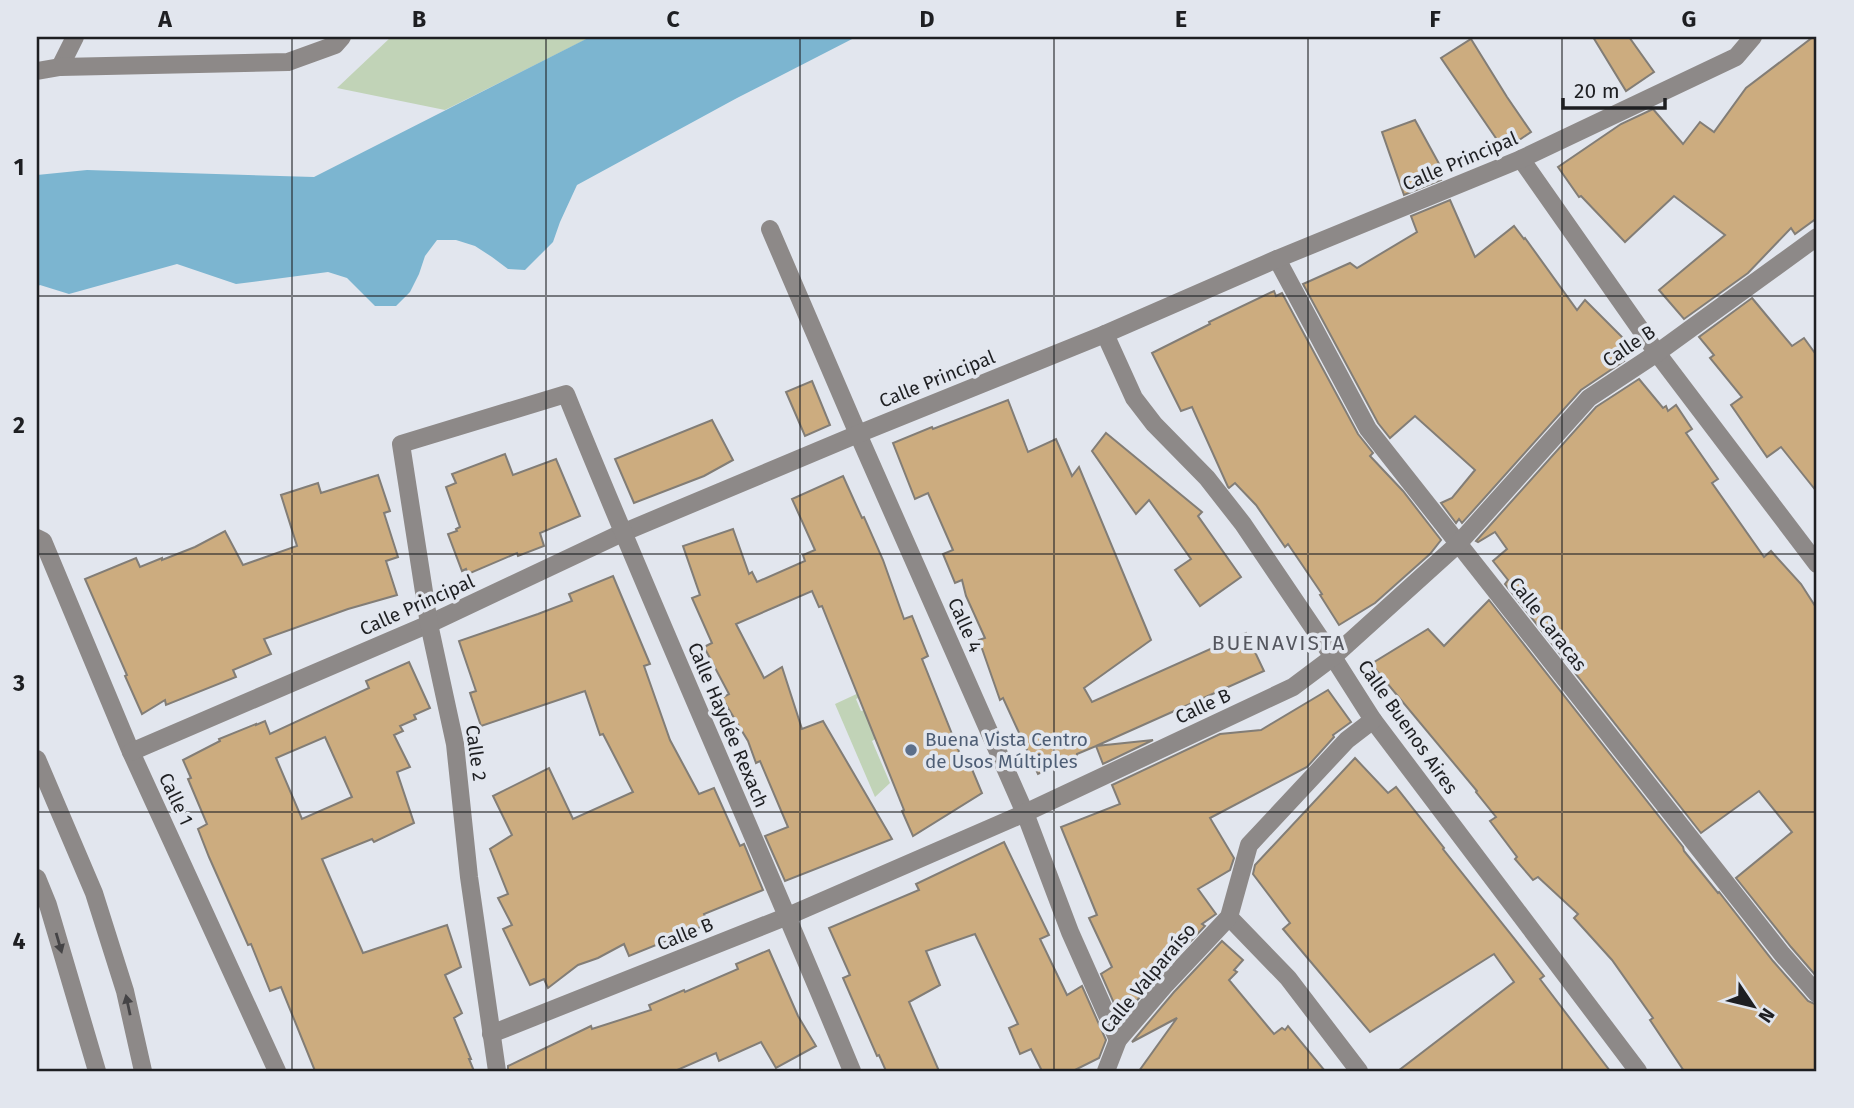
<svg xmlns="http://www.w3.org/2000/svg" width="1854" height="1108" font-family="'Fira Sans',sans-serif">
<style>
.green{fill:#c1d3b7}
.water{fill:#7cb5d0}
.building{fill:#ccac7f;stroke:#827d76;stroke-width:2;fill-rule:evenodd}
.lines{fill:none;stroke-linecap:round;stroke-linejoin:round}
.minor{stroke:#8d8988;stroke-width:18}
.tertiary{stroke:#8d8988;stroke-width:18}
.oneway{fill:#454446}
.grid{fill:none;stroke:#1e1f22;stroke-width:2;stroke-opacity:0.55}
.service-dot{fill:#5c6f8a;stroke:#e2e6ee;stroke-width:2.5}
.labels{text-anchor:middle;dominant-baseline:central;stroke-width:7;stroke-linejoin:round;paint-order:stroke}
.street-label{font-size:19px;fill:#1e1f22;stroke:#e2e6ee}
.service-label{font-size:19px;fill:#4e5e75;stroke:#e2e6ee;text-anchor:start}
.neighbourhood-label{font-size:21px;letter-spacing:2px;fill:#55575f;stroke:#e2e6ee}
.neatline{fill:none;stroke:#1e1f22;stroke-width:2.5}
.grid-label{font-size:23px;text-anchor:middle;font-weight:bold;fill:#1e1f22}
</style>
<rect width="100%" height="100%" fill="#e2e6ee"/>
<g class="green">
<path d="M391 37H591L445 110 337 88Z"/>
<path d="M876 685 869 693 856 699 861 711 865 710 877 738 872 741 890 783 875 797 835 704Z"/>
</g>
<path class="water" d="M590 37H856L737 98 577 185 560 222 553 242 525 270 508 269 492 257 475 246 456 240H437L425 256 419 274 410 292 396 306H375L347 278 328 272 236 284 177 264 69 294 40 285 37 287V175L87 170 314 177Z"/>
<g class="building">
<path d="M1593 37H1629L1654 72 1626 91Z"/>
<path d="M1813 37H1817V218L1795 234 1791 228 1748 273 1684 319 1659 290 1725 235 1674 196 1625 242 1581 196 1579 197 1558 167 1621 124 1653 109 1683 144 1700 122 1714 132 1746 88Z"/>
<path d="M1471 39 1507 97 1531 132 1509 147 1507 144 1502 147 1441 58Z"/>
<path d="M1415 120 1443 171 1438 173 1441 180 1404 195 1382 132Z"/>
<path d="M1450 200 1475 257 1514 226 1524 239 1525 238 1577 310 1585 300 1625 340 1618 347 1623 353 1620 356 1624 361 1581 390 1462 523 1459 519 1456 523 1441 503 1452 498 1475 470 1415 416 1390 438 1378 423 1303 284 1350 263 1357 268 1417 232 1411 216Z"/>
<path d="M1274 291 1276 296 1282 293 1358 434 1373 453 1370 456 1403 491 1441 540 1430 554 1375 603 1339 625 1320 595 1322 594 1288 544 1285 547 1256 505 1235 483 1229 488 1228 487 1192 407 1181 411 1152 353 1210 324 1209 322Z"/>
<path d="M1752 298 1792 346 1804 338 1817 356V492L1781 447 1767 457 1731 405 1742 397 1710 358 1714 355 1699 337Z"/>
<path d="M1639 379 1663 408 1666 406 1668 411 1676 405 1692 429 1686 433 1718 479 1712 483 1764 557 1771 551 1801 584 1817 609V977L1791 947 1736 878 1792 832 1759 791 1701 833 1505 584 1508 580 1493 561 1507 549 1495 532 1478 542 1476 541 1596 407Z"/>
<path d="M812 381 830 425 805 436 786 392Z"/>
<path d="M1008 400 1028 452 1056 439 1072 476 1079 467 1151 640 1084 688 1092 702 1246 633 1264 671 1096 746 1153 740 1103 764 1096 746 1077 754V756L1038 774 1003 698 1000 700 979 640 985 638 966 596 962 580 955 583 943 554 953 550 928 493 915 499 893 443 932 427 933 429Z"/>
<path d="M712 420 733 460 704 476 634 503 615 459Z"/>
<path d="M1106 433 1202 512 1198 516 1241 577 1200 606 1175 570 1191 559 1149 500 1136 514 1092 451Z"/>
<path d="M505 454 513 475 556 459 580 516 540 533 544 546 518 556 517 553 468 574 466 569 462 571 448 534 457 531 456 529 460 527 446 487 456 483 452 474Z"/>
<path d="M378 475 390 511 384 513 398 557 386 561 397 595 348 609 264 639 271 654 233 670 236 677 166 705 165 700 142 714 125 676 127 675 85 579 136 558 140 567 162 558V560L195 547 225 531 243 565 297 546 281 495 318 483 321 493Z"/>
<path d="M843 476 862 518 864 517 883 560 904 619 912 616 928 656 922 659 964 764 969 762 982 793 913 836 902 811 904 810 822 606 819 607 812 591 736 624 764 678 782 667 802 729 823 721 892 839 785 881 765 836 788 827 760 761 756 763 748 741 722 698 729 694 704 647 712 643 692 598 700 595 683 546 733 529 749 574 752 572 757 582 805 561 803 555 815 550 792 499Z"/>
<path d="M613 576 650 664 644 666 670 740 699 794 714 788 740 846 744 844 763 890 704 914 708 924 629 956 624 944 598 958 578 965 548 988 544 979 530 985 503 929 512 925 498 898 508 894 490 849 512 835 493 796 549 768 573 819 633 792 603 734 600 735 585 691 481 726 470 693 476 691 459 641 538 614 572 601 569 594Z"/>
<path d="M1489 600 1683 847 1684 851 1718 893 1719 892 1773 961 1808 1001 1817 1005V1071H1684L1650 1020 1653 1018 1612 960 1574 918 1578 914 1538 877 1533 880 1515 859 1517 857 1490 821 1496 817 1476 792 1477 791 1371 664 1428 629 1444 646Z"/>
<path d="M409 662 430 708 414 715 416 719 400 726 403 731 394 735 410 767 397 772 414 823 374 842 372 839 322 859 363 953 447 925 461 967 445 975 462 1013 454 1018 471 1059H469L474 1071H315L281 987 270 991 251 944 248 945 209 857 198 829 207 824 188 779 191 778 183 760 220 741 219 739 256 724V725L265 721 270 734 369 688 366 681ZM325 737 352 797 302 819 276 758Z"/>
<path d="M1328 690 1351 722 1333 735 1334 737 1307 767 1210 818 1234 858 1230 870 1198 889 1216 914 1202 924 1205 926 1158 976 1121 1019 1101 974 1112 967 1089 918 1097 915 1061 827 1120 804 1112 785 1220 734 1261 730Z"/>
<path d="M1355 758 1388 793 1396 787 1444 848 1443 849 1544 976 1540 979 1610 1071H1398L1514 982 1494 954 1370 1032 1283 929 1290 923 1253 874 1255 865Z"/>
<path d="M1004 842 1049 935 1040 939 1067 995 1082 986 1106 1040 1099 1058 1073 1071H1042L1031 1049 1020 1054 1009 1028 1018 1024 975 934 926 951 940 985 909 1002 939 1071H886L879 1055 877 1056 843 978 850 975 829 928 919 890 916 884Z"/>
<path d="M1222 941 1243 960 1234 970 1237 972 1229 980 1274 1034 1282 1028 1285 1030 1288 1026 1325 1071H1139L1177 1018 1132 1042 1174 992Z"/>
<path d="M769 950 798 1016 816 1046 776 1068 761 1042 719 1061 716 1053 675 1071H508V1066L591 1026 592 1029 651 1010 649 1005 684 990 685 992 738 969 736 964Z"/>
</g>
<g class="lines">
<g class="minor">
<path d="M60 67 75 37"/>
<path d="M37 71 60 67 288 62 335 45 342 37"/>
<path d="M1521 159 1657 353 1817 564"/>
<path d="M770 229 858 434 1025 813 1070 932 1118 1040"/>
<path d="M1277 259 1368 429 1782 954 1817 994"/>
<path d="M1105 334 1134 398 1154 424 1207 478 1243 524 1333 657 1373 720 1638 1071"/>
<path d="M37 538 43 541 131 752 277 1071"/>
<path d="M131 752 429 624 622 533 858 434 1105 334 1277 259 1521 159 1736 57 1753 37"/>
<path d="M1229 917 1288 978 1359 1071"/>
<path d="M491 1034 788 916 1025 813 1293 687 1333 657 1458 544 1589 398 1657 353 1817 237"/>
<path d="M497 1071 469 877 455 744 429 624 401 444 566 394C658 622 759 845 852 1071"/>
<path d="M1106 1071 1118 1040 1166 984 1229 917 1249 845 1347 740 1373 720"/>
</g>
<g class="tertiary">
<path d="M37 759 94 893 125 991 143 1071"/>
<path d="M37 878 48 905 97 1071"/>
</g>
</g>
<defs><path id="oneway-solid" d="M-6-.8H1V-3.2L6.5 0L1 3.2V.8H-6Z" transform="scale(1.75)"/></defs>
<g class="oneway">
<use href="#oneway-solid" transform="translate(59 943) rotate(74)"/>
<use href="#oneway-solid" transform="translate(128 1005) rotate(-102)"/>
</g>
<path class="grid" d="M292 37V1071M546 37V1071M800 37V1071M1054 37V1071M1308 37V1071M1562 37V1071M37 296H1817M37 554H1817M37 812H1817"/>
<circle class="service-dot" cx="911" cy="750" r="7"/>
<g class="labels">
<g class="street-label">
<text transform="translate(1460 161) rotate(-23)">Calle Principal</text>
<text transform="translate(1629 346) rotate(-34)">Calle B</text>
<text transform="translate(937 379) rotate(-22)">Calle Principal</text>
<text transform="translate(417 605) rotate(-24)">Calle Principal</text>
<text transform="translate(1548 624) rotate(52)">Calle Caracas</text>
<text transform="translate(965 625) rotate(66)">Calle 4</text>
<text transform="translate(1203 706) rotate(-25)">Calle B</text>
<text transform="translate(728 725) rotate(67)">Calle Haydée Rexach</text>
<text transform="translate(1408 727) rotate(55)">Calle Buenos Aires</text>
<text transform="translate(476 753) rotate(82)">Calle 2</text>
<text transform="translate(176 799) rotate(65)">Calle 1</text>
<text transform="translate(685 934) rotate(-22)">Calle B</text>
<text transform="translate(1148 978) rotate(-50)">Calle Valparaíso</text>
</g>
<g class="service-label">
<text x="925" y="739">Buena Vista Centro<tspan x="925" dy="22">de Usos Múltiples</tspan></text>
</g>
<g class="neighbourhood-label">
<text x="1279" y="643">BUENAVISTA</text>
</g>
</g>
<rect width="1854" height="1108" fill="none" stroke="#e2e6ee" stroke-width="77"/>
<g transform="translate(1753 1006) rotate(125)" stroke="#e2e6ee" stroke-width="5" paint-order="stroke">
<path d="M0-5L12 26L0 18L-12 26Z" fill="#1e1f22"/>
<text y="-10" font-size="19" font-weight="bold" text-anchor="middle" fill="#1e1f22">N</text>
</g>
<path d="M1563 98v10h102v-10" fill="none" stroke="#1e1f22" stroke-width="3.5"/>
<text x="1574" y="98" font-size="21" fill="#1e1f22" stroke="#e2e6ee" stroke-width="5" paint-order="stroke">20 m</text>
<rect x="38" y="38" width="1777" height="1032" class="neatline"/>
<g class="grid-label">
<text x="165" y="27">A</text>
<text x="419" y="27">B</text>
<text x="673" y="27">C</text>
<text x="927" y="27">D</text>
<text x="1181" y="27">E</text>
<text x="1435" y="27">F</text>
<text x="1689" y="27">G</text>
<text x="19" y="175">1</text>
<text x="19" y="433">2</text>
<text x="19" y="691">3</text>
<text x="19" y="949">4</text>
</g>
</svg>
